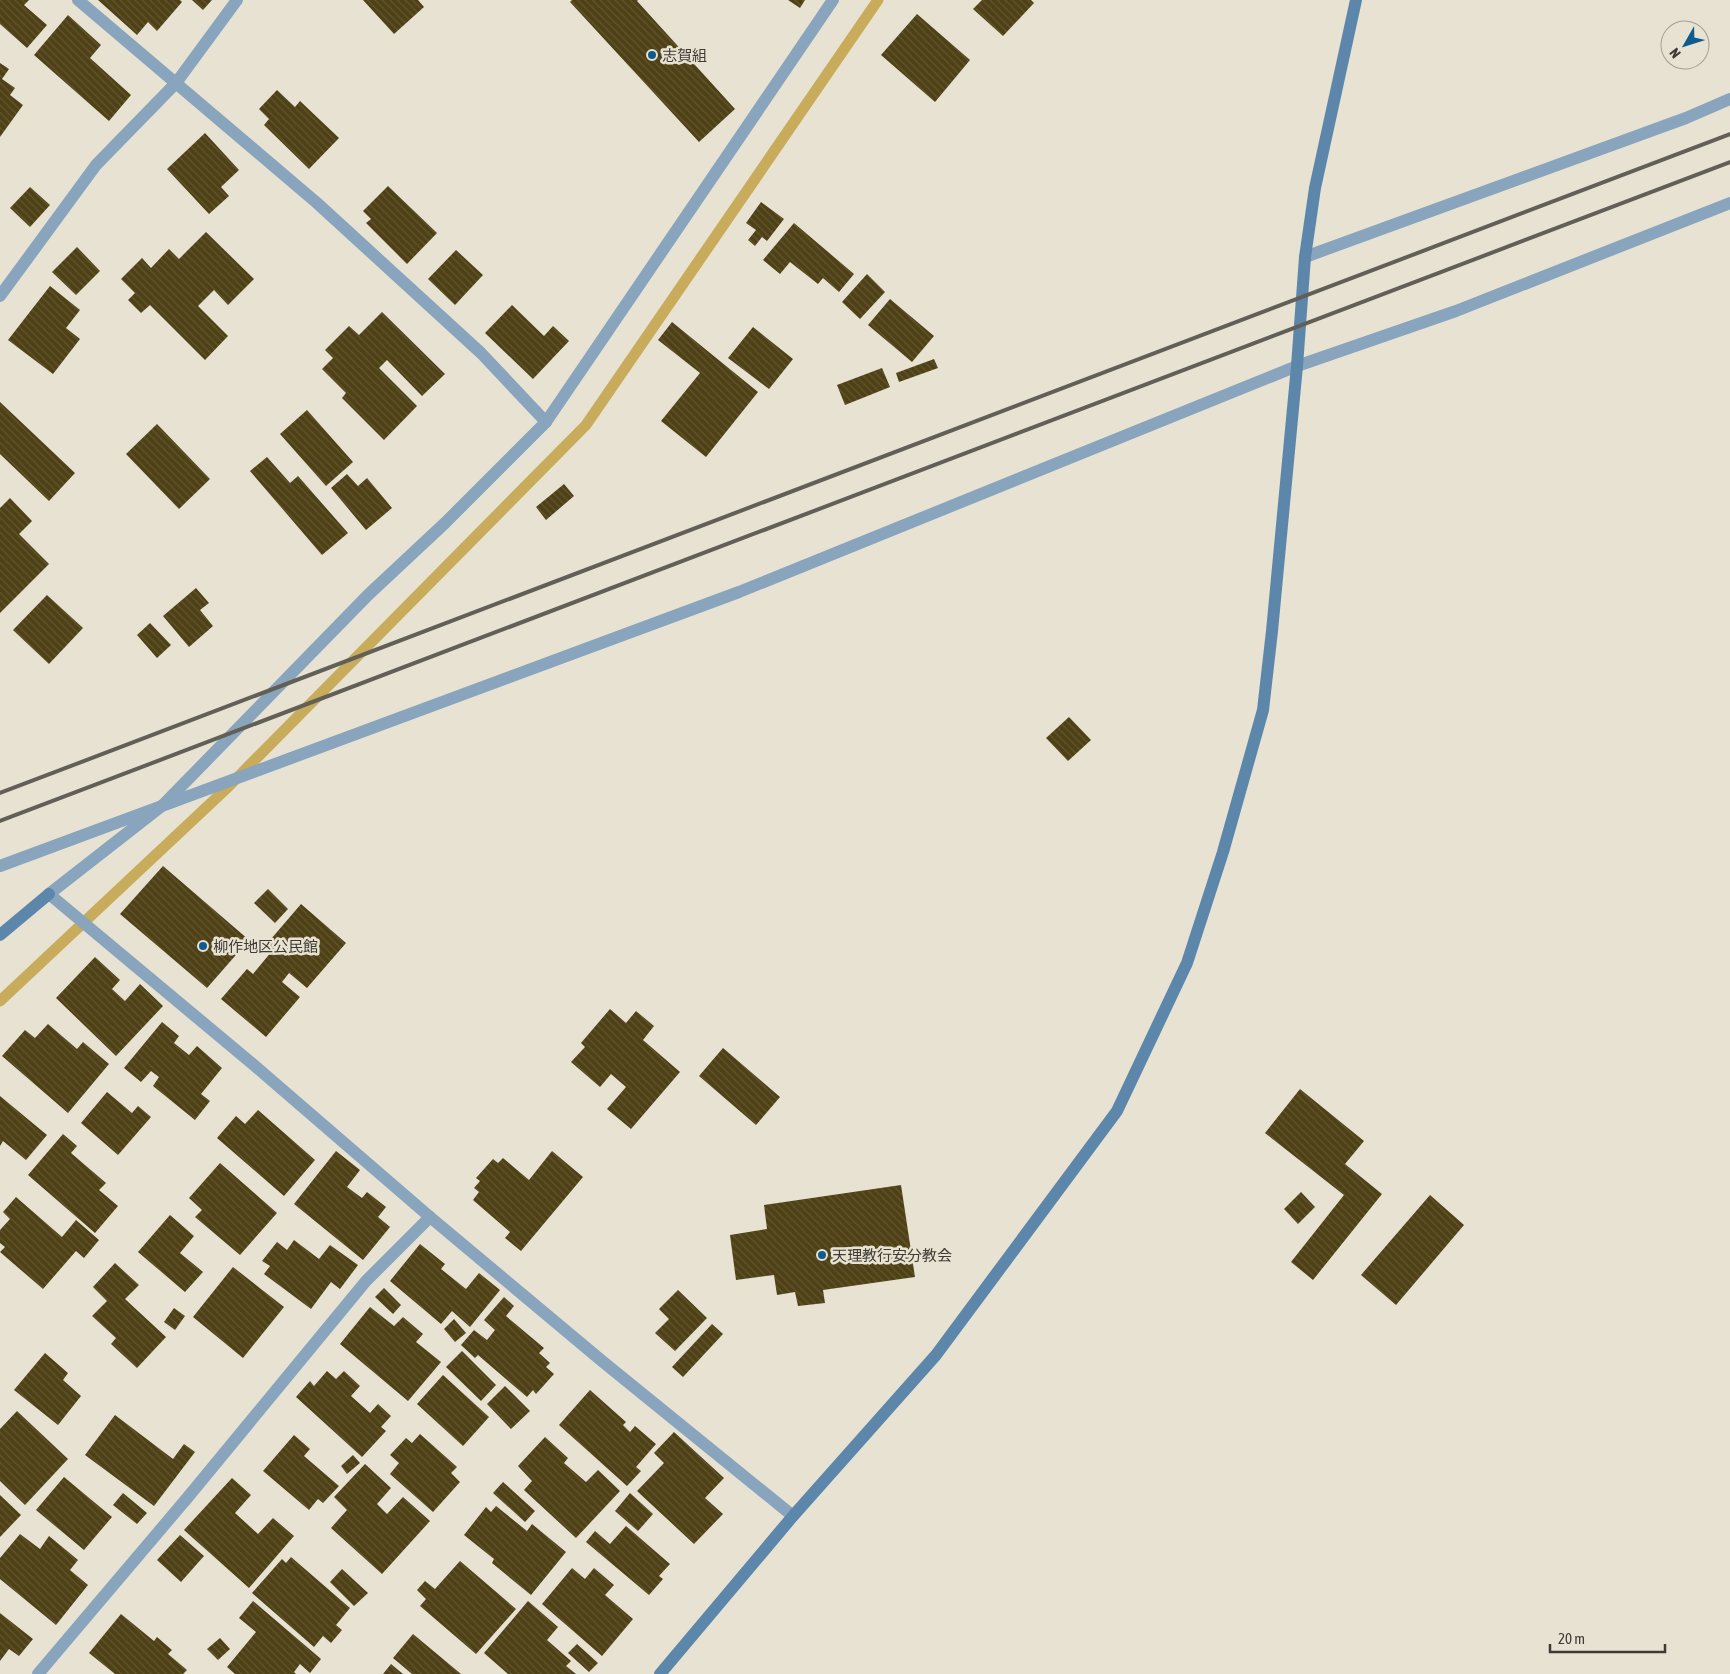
<svg xmlns="http://www.w3.org/2000/svg" width="1730" height="1674" font-family="'Asap Condensed','Noto Sans JP',sans-serif">
<style>
.lines{fill:none;stroke-linecap:round;stroke-linejoin:round}
.stream{stroke:#c8ab5b;stroke-width:11}
.building{fill:url(#building-back-hatch)}
.street{stroke:#89a5bd;stroke-width:12}
.secondary{stroke:#5c87aa;stroke-width:12}
.rail{stroke:#625f56;stroke-width:4}
.poi-dot{fill:#0e5c8f;stroke:#e8e2d2;stroke-width:2}
.labels{text-anchor:middle;dominant-baseline:central;stroke-width:5;stroke-linejoin:round;paint-order:stroke}
.poi-label{font-size:15px;fill:#3e3b35;stroke:#e8e2d2;text-anchor:start}
</style>
<defs>
<pattern id="building-back-hatch" width="6" height="6" patternUnits="userSpaceOnUse" patternTransform="scale(1.25)"><rect width="6" height="6" fill="#4f4116"/><path d="M-1 5l2 2M0 0l6 6M5-1l2 2" fill="none" stroke="#615530"/></pattern>
</defs>
<rect width="100%" height="100%" fill="#e8e2d2"/>
<g class="lines">
<path class="stream" d="M0 1001 228 787 586 425 878 0"/>
</g>
<g class="building">
<path d="M0 0H29L24 5 47 25 27 48 0 24Z"/>
<path d="M98 0H180L182 2 157 31 148 22 137 35Z"/>
<path d="M192 0H212L203 10Z"/>
<path d="M363 0H418L424 7 394 34Z"/>
<path d="M572 0H638L637 1 735 109 699 142 570 2Z"/>
<path d="M788 0H805L800 8Z"/>
<path d="M982 0H1031L1034 3 1003 36 973 9Z"/>
<path d="M917 14 970 60 935 102 881 55Z"/>
<path d="M68 15 101 45 90 58 131 95 109 121 34 55Z"/>
<path d="M0 63 9 69 2 79 15 88 10 95 23 105 0 137Z"/>
<path d="M277 90 295 107 300 101 339 138 309 169 264 125 269 119 259 109Z"/>
<path d="M205 133 239 170 221 187 229 196 209 214 167 169Z"/>
<path d="M388 186 437 233 407 264 366 223 371 219 363 211Z"/>
<path d="M30 187 50 205 30 227 10 208Z"/>
<path d="M761 202 784 219 767 241 762 237 755 246 748 240 756 230 746 223Z"/>
<path d="M794 223 854 274 839 292 823 278 818 284 790 262 780 274 763 260Z"/>
<path d="M206 232 254 279 228 305 214 290 198 306 228 336 205 360 150 305 141 313 128 300 135 293 121 279 142 258 151 268 169 249 179 259Z"/>
<path d="M77 247 100 271 76 295 52 272Z"/>
<path d="M456 250 483 275 455 305 428 279Z"/>
<path d="M867 274 885 292 860 319 842 302Z"/>
<path d="M50 286 80 310 66 328 80 339 53 374 8 340Z"/>
<path d="M890 299 934 336 912 362 868 325Z"/>
<path d="M512 305 544 336 553 326 569 341 533 379 485 333Z"/>
<path d="M382 312 445 374 422 396 387 360 379 368 417 406 384 440 342 398 346 393 322 369 333 358 325 350 349 326 359 335Z"/>
<path d="M672 322 758 392 706 457 661 421 700 373 658 340Z"/>
<path d="M753 327 793 359 769 389 728 358Z"/>
<path d="M934 359 938 368 899 382 896 373Z"/>
<path d="M882 368 890 387 845 405 837 385Z"/>
<path d="M0 402 75 473 49 501 0 454Z"/>
<path d="M307 410 353 462 326 486 280 434Z"/>
<path d="M157 424 210 479 179 509 126 454Z"/>
<path d="M267 457 290 483 298 476 348 533 322 555 250 471Z"/>
<path d="M347 474 358 486 367 478 392 508 366 530 331 488Z"/>
<path d="M564 484 574 496 546 520 536 507Z"/>
<path d="M10 498 32 521 19 534 49 564 0 613V508Z"/>
<path d="M196 588 209 603 200 610 213 626 189 647 163 616Z"/>
<path d="M47 595 83 628 49 664 13 630Z"/>
<path d="M150 623 171 645 157 658 137 635Z"/>
<path d="M1069 717 1091 740 1068 761 1046 738Z"/>
<path d="M163 866 249 940 207 988 120 914Z"/>
<path d="M268 889 288 909 275 923 254 903Z"/>
<path d="M301 904 346 943 307 988 289 973 282 982 300 997 266 1037 221 999 247 969 253 974 272 951 265 946Z"/>
<path d="M95 957 120 980 112 989 125 1001 140 984 163 1006 116 1056 56 998Z"/>
<path d="M610 1009 626 1023 636 1011 654 1026 643 1040 680 1072 631 1129 607 1109 626 1087 611 1074 600 1087 571 1062 585 1047 581 1043Z"/>
<path d="M162 1022 179 1036 174 1043 189 1055 197 1046 222 1068 201 1094 210 1101 195 1120 153 1086 159 1077 151 1071 141 1082 124 1068Z"/>
<path d="M48 1024 77 1049 83 1042 109 1064 68 1113 2 1056 25 1030 35 1038Z"/>
<path d="M723 1048 780 1097 756 1125 699 1076Z"/>
<path d="M1300 1089 1364 1141 1345 1164 1382 1194 1313 1280 1291 1262 1344 1195 1265 1133Z"/>
<path d="M107 1092 132 1113 138 1106 151 1117 118 1155 81 1123Z"/>
<path d="M0 1096 47 1135 26 1160 3 1141 0 1146Z"/>
<path d="M258 1110 315 1160 284 1196 217 1138 236 1116 245 1124Z"/>
<path d="M63 1134 77 1146 71 1153 106 1183 99 1190 118 1206 95 1233 28 1175Z"/>
<path d="M336 1151 360 1170 347 1187 362 1198 367 1192 386 1207 378 1217 390 1227 363 1260 294 1204Z"/>
<path d="M552 1151 583 1177 521 1251 505 1238 510 1232 473 1200 479 1192 474 1188 480 1181 476 1178 493 1159 498 1163 503 1158 529 1180Z"/>
<path d="M220 1163 277 1213 240 1255 195 1217 202 1210 189 1198Z"/>
<path d="M901 1185 915 1277 823 1290 825 1303 798 1306 795 1292 777 1295 774 1275 736 1280 730 1235 767 1229 764 1205Z"/>
<path d="M1301 1192 1315 1207 1298 1224 1284 1209Z"/>
<path d="M1430 1195 1464 1225 1396 1305 1361 1275Z"/>
<path d="M16 1197 62 1237 76 1220 99 1240 84 1258 76 1251 43 1289 0 1252 5 1247 0 1243V1230L10 1219 3 1212Z"/>
<path d="M170 1215 194 1236 180 1253 203 1272 185 1292 138 1252Z"/>
<path d="M294 1240 319 1259 330 1245 358 1265 340 1289 331 1282 311 1309 264 1274 270 1266 262 1261 277 1242 287 1250Z"/>
<path d="M420 1244 445 1264 441 1269 466 1289 479 1273 500 1290 470 1327 452 1311 441 1324 390 1281Z"/>
<path d="M115 1263 139 1285 125 1299 166 1337 137 1368 111 1344 116 1338 92 1316 107 1301 93 1287Z"/>
<path d="M233 1267 284 1307 243 1358 193 1317Z"/>
<path d="M384 1288 401 1305 393 1314 375 1297Z"/>
<path d="M678 1290 707 1318 675 1351 655 1333 669 1319 659 1309Z"/>
<path d="M504 1297 514 1306 506 1316 544 1348 539 1353 550 1363 546 1367 554 1374 536 1394 533 1390 527 1397 478 1355 475 1358 461 1345 474 1330 487 1340 495 1330 484 1320Z"/>
<path d="M370 1307 394 1326 403 1317 423 1334 416 1342 441 1362 408 1401 340 1344Z"/>
<path d="M174 1308 185 1316 175 1330 164 1322Z"/>
<path d="M454 1319 466 1333 455 1342 444 1329Z"/>
<path d="M712 1324 723 1334 683 1377 672 1367Z"/>
<path d="M462 1351 496 1385 481 1401 446 1367Z"/>
<path d="M45 1353 68 1373 63 1380 81 1396 58 1425 14 1390Z"/>
<path d="M327 1371 336 1379 344 1371 360 1386 351 1396 370 1413 378 1404 391 1416 381 1427 386 1431 362 1457 296 1397 310 1381 314 1386Z"/>
<path d="M443 1375 489 1417 463 1446 417 1404Z"/>
<path d="M505 1386 530 1411 511 1429 487 1404Z"/>
<path d="M590 1390 626 1422 623 1425 630 1432 635 1426 656 1444 636 1467 641 1471 627 1486 559 1425Z"/>
<path d="M17 1411 68 1459 25 1505 0 1481V1429Z"/>
<path d="M115 1415 173 1459 184 1444 195 1452 154 1506 85 1455Z"/>
<path d="M674 1432 724 1478 705 1498 723 1514 694 1544 637 1491 664 1463 654 1453Z"/>
<path d="M420 1434 457 1467 451 1473 460 1482 433 1512 390 1474 399 1463 390 1455 406 1438 412 1443Z"/>
<path d="M294 1435 310 1449 304 1456 339 1486 323 1503 318 1499 309 1510 263 1471Z"/>
<path d="M545 1437 568 1458 564 1463 586 1482 598 1470 620 1491 576 1538 524 1490 532 1481 518 1466Z"/>
<path d="M353 1455 360 1463 347 1474 341 1466Z"/>
<path d="M365 1464 391 1488 377 1504 387 1514 403 1497 430 1521 382 1574 331 1528 347 1510 334 1497Z"/>
<path d="M64 1477 112 1517 84 1550 36 1510Z"/>
<path d="M232 1478 251 1495 235 1513 258 1534 273 1518 294 1536 249 1588 184 1530Z"/>
<path d="M503 1482 535 1511 525 1522 493 1493Z"/>
<path d="M123 1493 147 1513 137 1524 113 1505Z"/>
<path d="M630 1493 653 1514 638 1531 615 1511Z"/>
<path d="M0 1495 21 1515 0 1537Z"/>
<path d="M496 1506 527 1531 532 1524 566 1552 531 1595 492 1563 494 1559 464 1535 486 1507 491 1512Z"/>
<path d="M626 1526 670 1564 659 1576 663 1579 649 1595 586 1542 595 1531 610 1544Z"/>
<path d="M20 1534 40 1549 49 1536 78 1560 70 1570 88 1585 56 1625 0 1579V1558Z"/>
<path d="M180 1535 204 1556 181 1582 157 1560Z"/>
<path d="M291 1557 350 1608 336 1625 342 1630 331 1643 323 1636 314 1647 252 1593 282 1559 286 1563Z"/>
<path d="M460 1561 516 1609 476 1654 420 1606 426 1599 417 1590 425 1581 435 1589Z"/>
<path d="M572 1568 585 1579 594 1568 614 1585 605 1595 633 1619 602 1656 542 1604Z"/>
<path d="M342 1569 368 1593 354 1606 330 1582Z"/>
<path d="M253 1601 321 1659 310 1673 300 1664 294 1672 296 1674H235L227 1667 256 1632 239 1618Z"/>
<path d="M528 1601 558 1627 547 1640 571 1661 566 1666 576 1674H508L484 1653Z"/>
<path d="M0 1613 33 1639 19 1656 9 1649 0 1661Z"/>
<path d="M121 1614 154 1641 157 1637 172 1650 168 1654 187 1670 183 1674H115L89 1653Z"/>
<path d="M413 1634 461 1674H412L393 1658Z"/>
<path d="M220 1638 230 1649 218 1660 207 1649Z"/>
<path d="M577 1644 598 1663 589 1672 568 1653Z"/>
<path d="M391 1664 403 1674H383Z"/>
</g>
<g class="lines">
<g class="street">
<path d="M78 0 317 203 481 353 546 422"/>
<path d="M1305 257 1686 118 1730 99"/>
<path d="M0 296 96 165 176 83 237 0"/>
<path d="M0 866 739 592 1297 366 1456 311 1730 203"/>
<path d="M793 1516 602 1361 430 1217 255 1066 49 894 163 805 368 595 445 523 546 422 833 0"/>
<path d="M38 1674 188 1497 366 1281 430 1217"/>
</g>
<g class="secondary">
<path d="M0 935 49 894"/>
<path d="M660 1674 793 1516 936 1355 1117 1111 1187 963 1223 852 1263 710 1272 631 1297 366 1305 257 1315 188 1356 0"/>
</g>
<g class="rail">
<path d="M0 793 1730 134"/>
<path d="M0 821 1730 162"/>
</g>
</g>
<g class="poi-dot">
<circle cx="652" cy="55" r="5"/>
<circle cx="203" cy="946" r="5"/>
<circle cx="822" cy="1255" r="5"/>
</g>
<g class="labels">
<g class="poi-label">
<text x="662" y="55">志賀組</text>
<text x="213" y="946">柳作地区公民館</text>
<text x="832" y="1255">天理教行安分教会</text>
</g>
</g>
<g transform="translate(1685 45) rotate(231)"><circle r="24" fill="#e8e2d2" stroke="#a49f93"/>
<path d="M0-4L9 19L0 12L-9 19Z" fill="#0e5c8f"/>
<text y="-8" font-size="14" font-weight="bold" text-anchor="middle" fill="#3e3b35">N</text>
</g>
<path d="M1550 1644v8h115v-8" fill="none" stroke="#3e3b35" stroke-width="2.5"/>
<text x="1558" y="1644" font-size="15" fill="#3e3b35" stroke="#e8e2d2" stroke-width="4" paint-order="stroke">20 m</text>
</svg>
